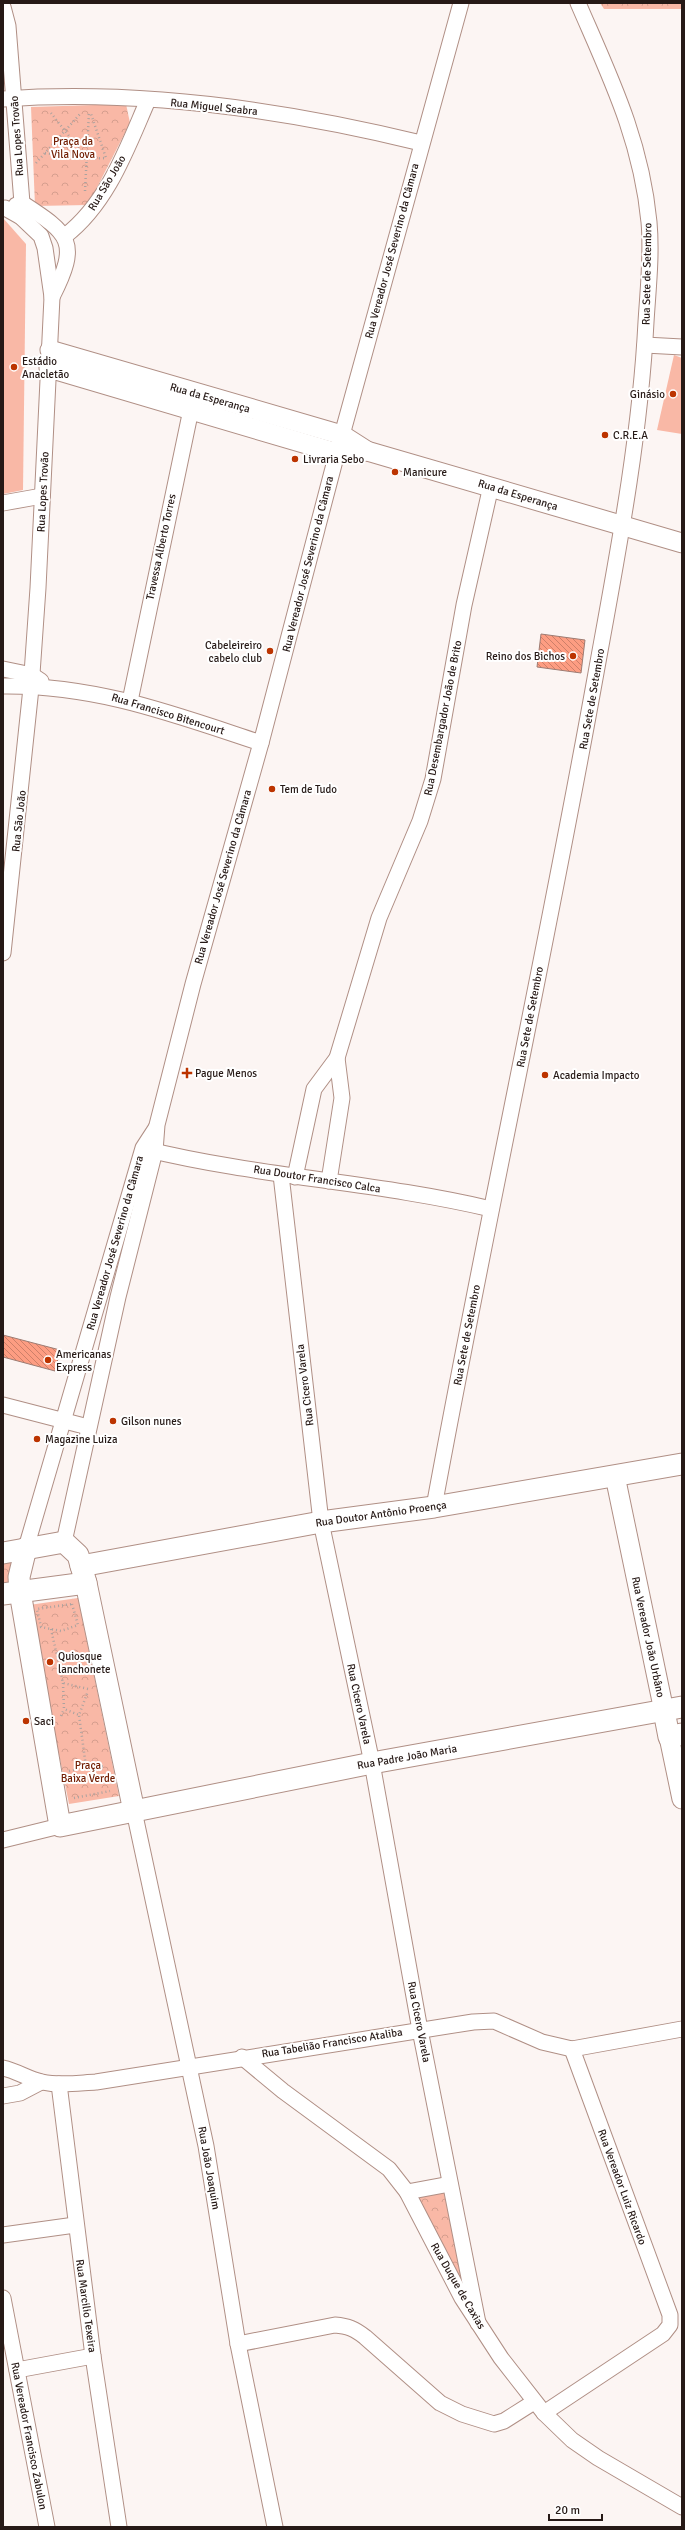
<svg xmlns="http://www.w3.org/2000/svg" width="685" height="2530" font-family="Signika,sans-serif">
<style>
.grass{fill:#f9b8a6}
.park{fill:url(#park-crowns)}
.building{fill:url(#building-back-hatch);stroke:#9d7c73}
.lines{fill:none;stroke-linecap:round;stroke-linejoin:round}
.minor-casing{stroke:#b08f85;stroke-width:17}
.tertiary-casing{stroke:#b08f85;stroke-width:21}
.secondary-casing{stroke:#b08f85;stroke-width:23}
.path{stroke:#aba29f;stroke-width:2.5;stroke-dasharray:1 3;stroke-linecap:butt}
.minor{stroke:#fff;stroke-width:15}
.tertiary{stroke:#fff;stroke-width:19}
.secondary{stroke:#fff;stroke-width:21}
.poi-dot{fill:#bc3400;stroke:#fff;stroke-width:1.5}
.labels{text-anchor:middle;dominant-baseline:central;stroke-width:4;stroke-linejoin:round;paint-order:stroke}
.street-label{font-size:11px;fill:#261916;stroke:#fff}
.park-label{font-size:11px;fill:#732005;stroke:#fff}
.poi-label{font-size:11px;fill:#261916;stroke:#fff;text-anchor:start}
</style>
<defs>
<pattern id="park-crowns" width="20" height="18" patternUnits="userSpaceOnUse"><rect width="20" height="18" fill="#f9b8a6"/><path d="M2 6a3 3 0 1 1 6 0M12 15a3 3 0 1 1 6 0" fill="none" stroke="#d59e8e"/></pattern>
<pattern id="building-back-hatch" width="6" height="6" patternUnits="userSpaceOnUse"><rect width="6" height="6" fill="#fd9d82"/><path d="M-1 5l2 2M0 0l6 6M5-1l2 2" fill="none" stroke="#cd7f69"/></pattern>
</defs>
<rect width="100%" height="100%" fill="#fcf5f3"/>
<g class="grass">
<path d="M3 218 26 244 23 490 3 494Z"/>
<path d="M674 355 682 358V434L657 430Z"/>
</g>
<g class="park">
<path d="M600 3H682V9H604Z"/>
<path d="M126 104 130 123 88 205 35 206 31 107Z"/>
<path d="M15 1557 11 1582 3 1583V1560Z"/>
<path d="M78 1598 119 1796 69 1804 29 1605Z"/>
<path d="M444 2193 469 2300 412 2197Z"/>
</g>
<g class="building">
<path d="M541 634 585 640 581 673 537 667Z"/>
<path d="M3 1335 60 1350 55 1371 3 1357Z"/>
</g>
<g class="lines">
<defs>
<g id="minor">
<path d="M3 7 8 26 22 203 21 217"/>
<path d="M3 99C143 89 286 110 421 143"/>
<path d="M16 205 22 203C70 234 80 242 52 297"/>
<path d="M65 236C108 203 127 148 148 100"/>
<path d="M645 345 682 347"/>
<path d="M3 503 42 496"/>
<path d="M3 669 32 675 41 681"/>
<path d="M3 686C97 685 173 714 261 743"/>
<path d="M130 701 193 400"/>
<path d="M3 953 31 688 38 588 52 297 45 248 41 236 21 217 5 208"/>
<path d="M145 1149C259 1177 377 1182 491 1209"/>
<path d="M281 1175 321 1522 372 1763 420 2030 478 2323"/>
<path d="M295 1177 314 1089 337 1058 379 918 420 821 433 779 464 605 491 486"/>
<path d="M329 1181 342 1098 337 1058"/>
<path d="M3 1405 88 1427"/>
<path d="M434 1507C485 1228 546 952 596 673 617 557 640 440 646 322 648 289 652 255 649 222 641 139 610 77 578 3"/>
<path d="M64 1542 118 1297 155 1151 157 1125 193 984 261 743 337 453 461 3"/>
<path d="M26 1548 143 1148 156 1128"/>
<path d="M134 1811 206 2146 238 2344 275 2527"/>
<path d="M3 1840 60 1826"/>
<path d="M242 2057 283 2091 389 2169 407 2192 462 2298 501 2358 544 2413 572 2440 598 2458 682 2507"/>
<path d="M3 2068C17 2071 28 2079 42 2082 60 2086 78 2083 96 2082L473 2022 494 2021 542 2042 572 2049 682 2029"/>
<path d="M59 2084 93 2356 119 2527"/>
<path d="M3 2096 20 2093 41 2082"/>
<path d="M407 2192 450 2184"/>
<path d="M3 2235 75 2225"/>
<path d="M3 2298 47 2527"/>
<path d="M238 2344 335 2325C348 2326 355 2329 365 2337L440 2403 462 2414 494 2424 504 2421 534 2402"/>
<path d="M17 2370 93 2356"/>
<path d="M544 2413 663 2334 670 2325V2315L572 2049"/>
</g>
<g id="tertiary">
<path d="M50 350 342 435 367 451 682 543"/>
<path d="M49 368 337 453 367 451"/>
<path d="M615 1476 664 1711"/>
<path d="M669 1737 682 1799"/>
</g>
<g id="secondary">
<path d="M26 1548 19 1577 20 1592 60 1826 372 1763 682 1707"/>
<path d="M3 1553 64 1542 78 1555 86 1583 134 1811"/>
<path d="M81 1566 321 1522 434 1507 682 1464"/>
<path d="M3 1594 86 1583"/>
<path d="M664 1711 669 1737 682 1734"/>
</g>
</defs>
<use href="#minor" class="minor-casing"/>
<use href="#tertiary" class="tertiary-casing"/>
<use href="#secondary" class="secondary-casing"/>
<g class="path">
<path d="M45 153 87 159 51 113"/>
<path d="M87 159 106 158 91 114"/>
<path d="M36 163 81 113"/>
<path d="M85 191 89 112"/>
<path d="M72 1604 78 1625 61 1631 41 1627 37 1609Z"/>
<path d="M51 1629 63 1683 88 1689"/>
<path d="M63 1683 64 1709 79 1715 88 1691"/>
<path d="M61 1716 64 1709"/>
<path d="M86 1767 106 1766"/>
<path d="M69 1771 86 1767 79 1715"/>
<path d="M74 1798 110 1791"/>
</g>
<use href="#minor" class="minor"/>
<use href="#tertiary" class="tertiary"/>
<use href="#secondary" class="secondary"/>
</g>
<g class="poi-dot">
<circle cx="14" cy="367" r="4"/>
<circle cx="673" cy="394" r="4"/>
<circle cx="605" cy="435" r="4"/>
<circle cx="295" cy="459" r="4"/>
<circle cx="395" cy="472" r="4"/>
<circle cx="270" cy="651" r="4"/>
<circle cx="573" cy="656" r="4"/>
<circle cx="272" cy="789" r="4"/>
<path d="M185 1067h4v4h4v4h-4v4h-4v-4h-4v-4h4z"/>
<circle cx="545" cy="1075" r="4"/>
<circle cx="48" cy="1360" r="4"/>
<circle cx="113" cy="1421" r="4"/>
<circle cx="37" cy="1439" r="4"/>
<circle cx="50" cy="1662" r="4"/>
<circle cx="26" cy="1721" r="4"/>
</g>
<g class="labels">
<g class="street-label">
<text transform="translate(214 107) rotate(6)">Rua Miguel Seabra</text>
<text transform="translate(17 136) rotate(-94)">Rua Lopes Trovão</text>
<text transform="translate(107 183) rotate(-59)">Rua São João</text>
<text transform="translate(392 251) rotate(-75)">Rua Vereador José Severino da Câmara</text>
<text transform="translate(647 274) rotate(-89)">Rua Sete de Setembro</text>
<text transform="translate(210 398) rotate(16)">Rua da Esperança</text>
<text transform="translate(43 492) rotate(-87)">Rua Lopes Trovão</text>
<text transform="translate(518 495) rotate(17)">Rua da Esperança</text>
<text transform="translate(161 547) rotate(-78)">Travessa Alberto Torres</text>
<text transform="translate(308 564) rotate(-76)">Rua Vereador José Severino da Câmara</text>
<text transform="translate(592 699) rotate(-80)">Rua Sete de Setembro</text>
<text transform="translate(168 714) rotate(17)">Rua Francisco Bitencourt</text>
<text transform="translate(443 718) rotate(-79)">Rua Desembargador João de Brito</text>
<text transform="translate(19 821) rotate(-84)">Rua São João</text>
<text transform="translate(223 877) rotate(-74)">Rua Vereador José Severino da Câmara</text>
<text transform="translate(530 1017) rotate(-79)">Rua Sete de Setembro</text>
<text transform="translate(317 1179) rotate(9)">Rua Doutor Francisco Calca</text>
<text transform="translate(115 1243) rotate(-74)">Rua Vereador José Severino da Câmara</text>
<text transform="translate(467 1335) rotate(-79)">Rua Sete de Setembro</text>
<text transform="translate(305 1385) rotate(-97)">Rua Cicero Varela</text>
<text transform="translate(381 1514) rotate(-8)">Rua Doutor Antônio Proença</text>
<text transform="translate(648 1637) rotate(78)">Rua Vereador João Urbâno</text>
<text transform="translate(359 1704) rotate(78)">Rua Cicero Varela</text>
<text transform="translate(407 1757) rotate(-10)">Rua Padre João Maria</text>
<text transform="translate(419 2022) rotate(79)">Rua Cicero Varela</text>
<text transform="translate(332 2043) rotate(-9)">Rua Tabelião Francisco Ataliba</text>
<text transform="translate(209 2168) rotate(80)">Rua João Joaquim</text>
<text transform="translate(622 2187) rotate(70)">Rua Vereador Luiz Ricardo</text>
<text transform="translate(458 2286) rotate(60)">Rua Duque de Caxias</text>
<text transform="translate(86 2306) rotate(82)">Rua Marcilio Texeira</text>
<text transform="translate(29 2436) rotate(79)">Rua Vereador Francisco Zabulon</text>
</g>
<g class="park-label">
<text x="73" y="141">Praça da<tspan x="73" dy="13">Vila Nova</tspan></text>
<text x="88" y="1765">Praça<tspan x="88" dy="13">Baixa Verde</tspan></text>
</g>
<g class="poi-label">
<text x="22" y="361">Estádio<tspan x="22" dy="13">Anacletão</tspan></text>
<text x="665" y="394" text-anchor="end">Ginásio</text>
<text x="613" y="435">C.R.E.A</text>
<text x="303" y="459">Livraria Sebo</text>
<text x="403" y="472">Manicure</text>
<text x="262" y="645" text-anchor="end">Cabeleireiro<tspan x="262" dy="13">cabelo club</tspan></text>
<text x="565" y="656" text-anchor="end">Reino dos Bichos</text>
<text x="280" y="789">Tem de Tudo</text>
<text x="195" y="1073">Pague Menos</text>
<text x="553" y="1075">Academia Impacto</text>
<text x="56" y="1354">Americanas<tspan x="56" dy="13">Express</tspan></text>
<text x="121" y="1421">Gilson nunes</text>
<text x="45" y="1439">Magazine Luiza</text>
<text x="58" y="1656">Quiosque<tspan x="58" dy="13">lanchonete</tspan></text>
<text x="34" y="1721">Saci</text>
</g>
</g>
<rect width="685" height="2530" fill="none" stroke="#261916" stroke-width="8"/>
<path d="M549 2514v6h53v-6" fill="none" stroke="#261916" stroke-width="2"/>
<text x="555" y="2514" font-size="12" fill="#261916" stroke="#ffffff" stroke-width="3" paint-order="stroke">20 m</text>
</svg>
